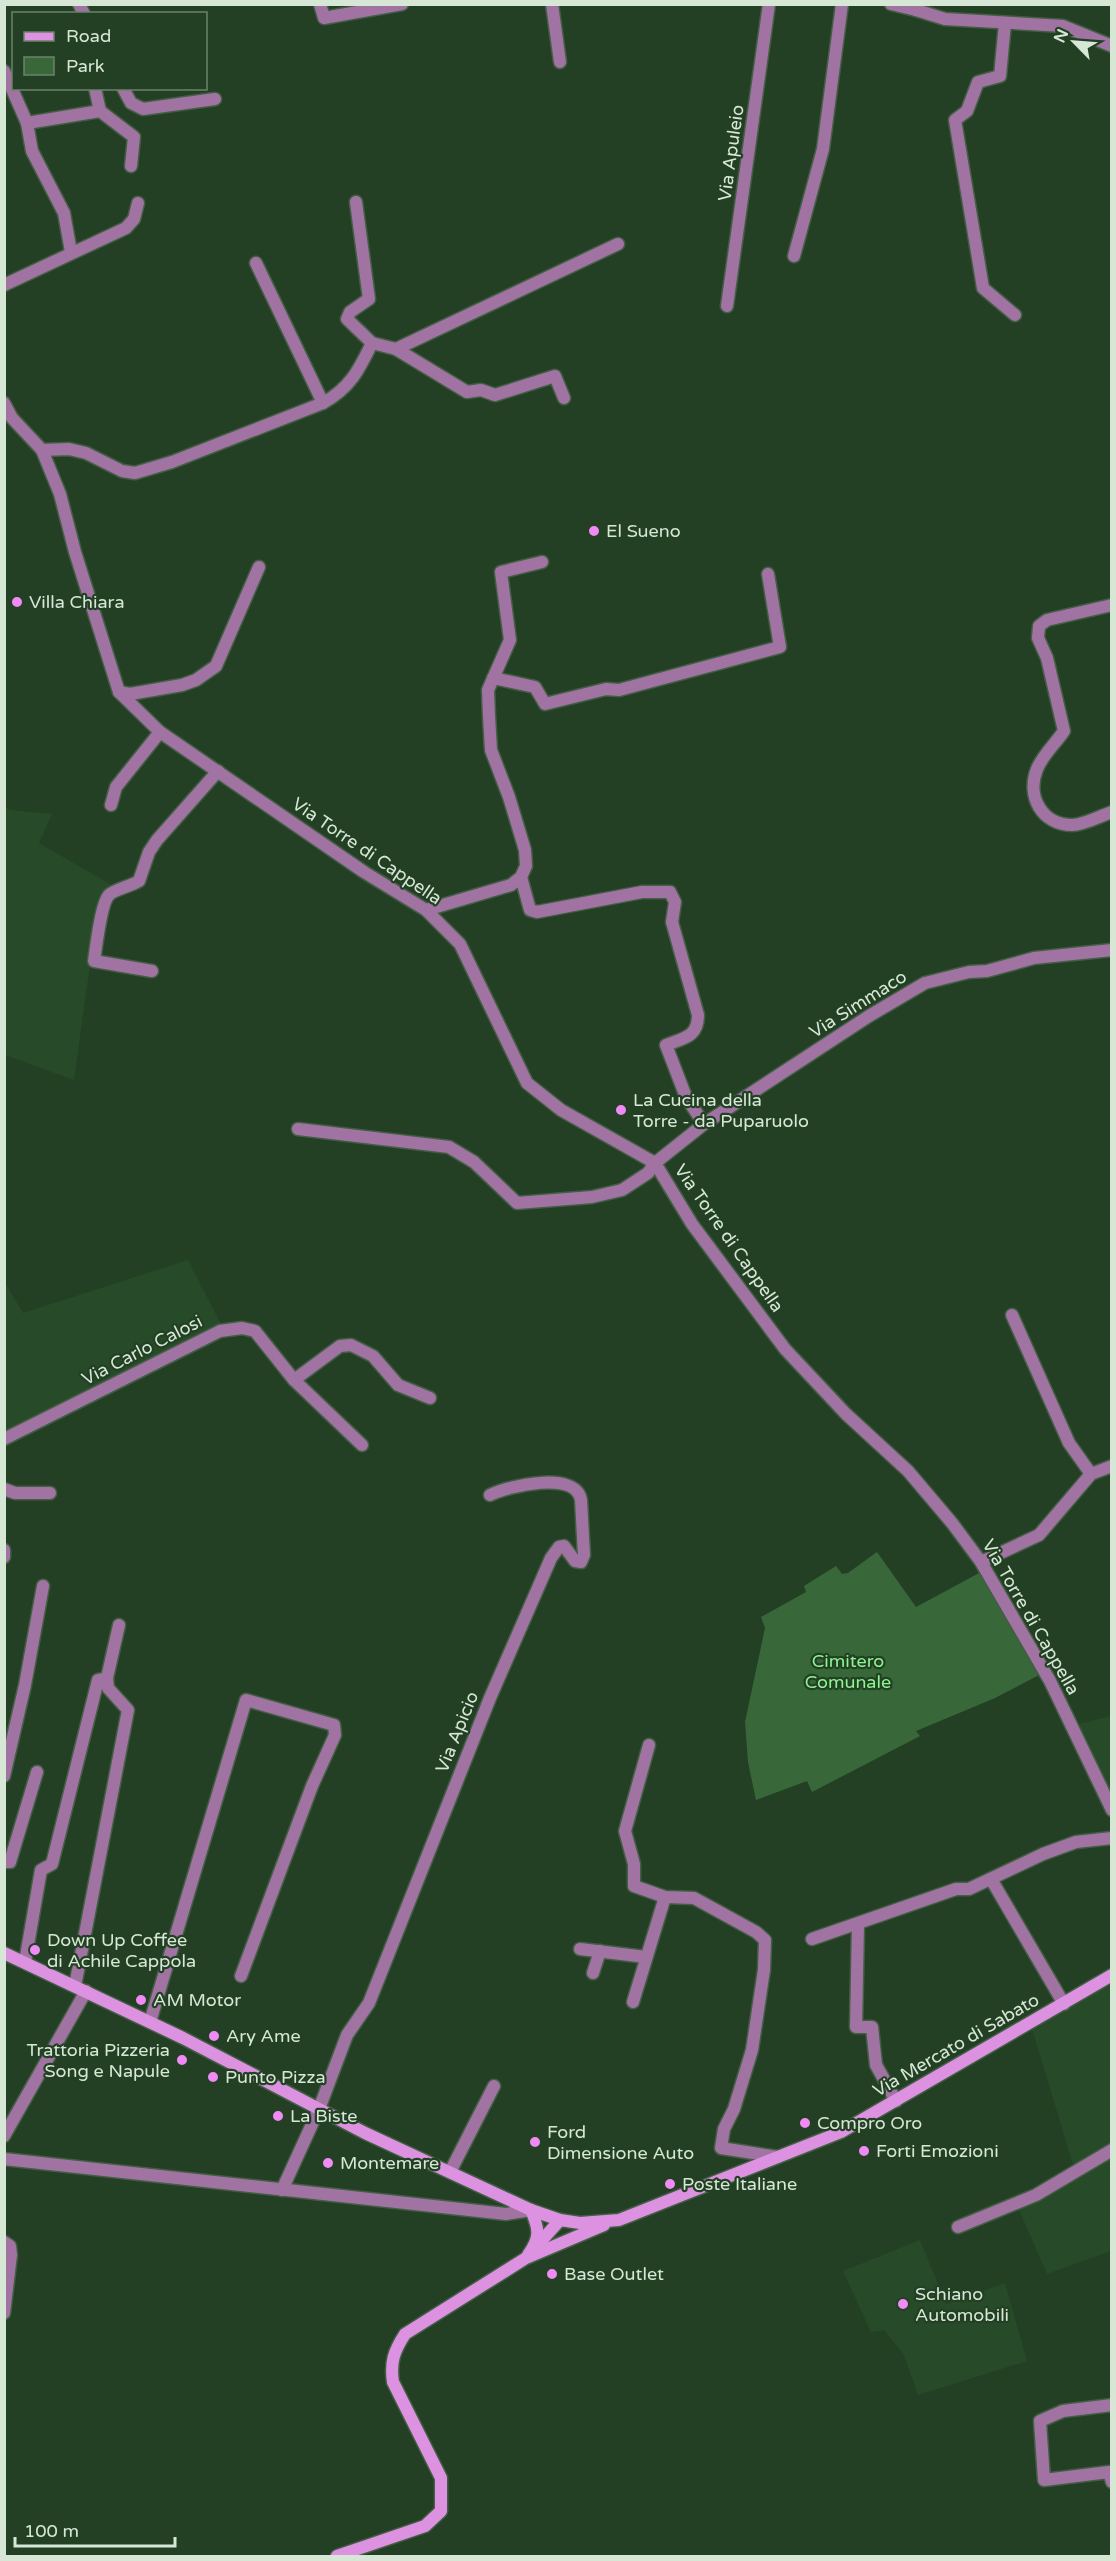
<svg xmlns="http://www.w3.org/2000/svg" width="1116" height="2561" font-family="'Varela Round',sans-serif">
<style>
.built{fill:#274a28}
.green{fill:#38683a}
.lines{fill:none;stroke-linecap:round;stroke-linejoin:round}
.street-casing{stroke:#435e44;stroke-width:15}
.secondary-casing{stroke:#435e44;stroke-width:15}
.street{stroke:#a173a3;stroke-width:12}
.secondary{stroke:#dc92e0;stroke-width:12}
.poi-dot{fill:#f08bf6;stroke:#234024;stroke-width:2}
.labels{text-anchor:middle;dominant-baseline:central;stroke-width:4.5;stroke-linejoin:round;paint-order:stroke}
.street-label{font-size:18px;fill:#d6e7d6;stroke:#234024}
.poi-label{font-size:18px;fill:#d6e7d6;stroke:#234024;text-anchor:start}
.park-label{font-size:18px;fill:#8df591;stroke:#234024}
</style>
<rect width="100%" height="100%" fill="#234024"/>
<g class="built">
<path d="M4 803 9 810 52 814 39 843 110 884 94 936 74 1080 5 1055Z"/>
<path d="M188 1260 225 1332 5 1446 4 1281 23 1313Z"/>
<path d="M1111 1716V1796L1078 1724Z"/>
<path d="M1111 1979V2251L1047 2274 1016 2203 1075 2171 1032 2029Z"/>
<path d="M920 2240 946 2304 1005 2283 1027 2361 918 2395 904 2355 884 2330 871 2332 843 2271Z"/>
</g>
<path class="green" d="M877 1552 916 1607 981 1572 1041 1674 995 1698 916 1731 920 1736 812 1792 807 1781 756 1800 748 1762 745 1722 765 1628 761 1617 806 1592 804 1586 836 1566 842 1574 848 1573Z"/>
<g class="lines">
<defs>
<g id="street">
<path d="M79 4 84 14"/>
<path d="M320 4 324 18 402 4"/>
<path d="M552 4 560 62"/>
<path d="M891 4 916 10"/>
<path d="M917 4 916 10 945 19 1063 26 1112 46"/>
<path d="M1005 23 1000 76 978 82 967 111 955 120 983 288 1015 315"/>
<path d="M4 71 27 123 32 151 64 213 71 252"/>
<path d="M95 88 100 111"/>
<path d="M123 88 131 103 143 109 215 99"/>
<path d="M27 123 100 111 134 137 131 166"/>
<path d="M356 202 369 299 350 312 347 319 372 343 396 349 618 244"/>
<path d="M794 256 823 149 842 4"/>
<path d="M256 263 323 403"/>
<path d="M4 285 126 228 134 219 138 203"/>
<path d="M727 306 769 4"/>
<path d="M396 349 467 392 481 390 495 395 555 376 564 398"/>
<path d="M4 403 12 418 42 450 60 494 75 552 119 692 160 732 364 872 426 910 460 944 527 1083 561 1110 655 1163 692 1224 785 1349 846 1414 908 1471 952 1523 981 1562 1050 1681 1112 1810"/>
<path d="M42 450 69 449 86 453 122 471 135 473 172 462 323 403C350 388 359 370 372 343"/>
<path d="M1112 605 1047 620 1039 626 1038 638 1047 658 1064 731C1055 744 1042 756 1037 769 1026 796 1042 825 1072 825 1084 825 1100 816 1112 812"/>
<path d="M493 678 535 687 545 704 606 689 619 690 780 647 768 574"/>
<path d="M119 692 130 694 182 685 196 680 216 666 259 567"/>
<path d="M111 805 116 787 160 732"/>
<path d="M521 877 530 910 537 912 642 892H670L675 902 672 922 698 1015C698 1037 684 1038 666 1045L686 1097 704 1124"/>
<path d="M426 910 511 885 521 877 526 866 525 850 509 797 491 750 489 716 488 690 510 640 501 572 542 562"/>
<path d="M152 971 94 961C96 948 101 903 109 895 113 890 131 886 139 881L149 852 157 840 218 771"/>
<path d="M298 1129 449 1147 474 1162 517 1203 592 1197 622 1190 648 1173 655 1163 704 1124 869 1016 925 983 969 972 987 971 1034 958 1112 950"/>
<path d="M1012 1315 1069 1443 1091 1474"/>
<path d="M294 1380 340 1346 351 1345 373 1356 398 1385 430 1398"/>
<path d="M4 1439 220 1331 242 1328 255 1331 294 1380 362 1445"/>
<path d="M4 1489 15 1493H50"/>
<path d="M4 1550V1557"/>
<path d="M981 1562 1039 1535 1091 1474 1112 1466"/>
<path d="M649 1745 625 1831 634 1864V1886L665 1897 694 1898 756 1932 765 1940 764 1970 752 2050 734 2109 724 2129 721 2148 778 2157"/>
<path d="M4 1776 25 1685 43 1586"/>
<path d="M4 1862H10L37 1772"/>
<path d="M991 1879 1064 2004"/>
<path d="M858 1924 856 2027H872L876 2065 896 2101"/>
<path d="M812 1939 956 1889H969L1043 1854 1076 1842 1112 1838"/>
<path d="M580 1949 646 1957"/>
<path d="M25 1962 41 1870 52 1864 98 1680 107 1678 119 1625"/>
<path d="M593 1973 600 1951"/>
<path d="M75 1986 128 1710 108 1688 107 1678"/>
<path d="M633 2002 665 1897"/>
<path d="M150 2022 246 1700 334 1725 335 1735 312 1786 241 1976"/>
<path d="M4 2136 86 1991"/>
<path d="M4 2159 506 2214 531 2210"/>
<path d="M450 2172 494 2086"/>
<path d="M282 2190 319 2109 347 2035 369 2003 490 1698 551 1558 559 1547 564 1546 575 1561 581 1562 584 1555 581 1500C576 1470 508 1486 490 1495"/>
<path d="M958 2227 1036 2195 1112 2150"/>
<path d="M4 2242 10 2246 11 2255 4 2313"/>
<path d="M1112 2405 1063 2411 1040 2421 1044 2480 1109 2472 1112 2482"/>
</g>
<g id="secondary">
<path d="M4 1953 183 2038 365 2133 531 2210 560 2220 580 2223 619 2220 841 2132 1112 1975"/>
<path d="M535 2248 560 2220"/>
<path d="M528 2255C541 2237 539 2229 531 2210"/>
<path d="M337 2556 425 2526 441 2511V2478L393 2382C390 2362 394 2351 405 2334L526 2258 604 2225"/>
</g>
</defs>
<use href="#street" class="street-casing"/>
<use href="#secondary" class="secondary-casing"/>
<use href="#street" class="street"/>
<use href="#secondary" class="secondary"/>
</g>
<g class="poi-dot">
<circle cx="594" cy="531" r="6"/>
<circle cx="17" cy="602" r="6"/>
<circle cx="621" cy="1110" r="6"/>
<circle cx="35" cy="1950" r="6"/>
<circle cx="141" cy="2000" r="6"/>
<circle cx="214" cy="2036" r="6"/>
<circle cx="182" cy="2060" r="6"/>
<circle cx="213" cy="2077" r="6"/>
<circle cx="278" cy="2116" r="6"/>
<circle cx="805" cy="2123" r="6"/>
<circle cx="535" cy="2142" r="6"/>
<circle cx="864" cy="2151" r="6"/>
<circle cx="328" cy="2163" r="6"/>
<circle cx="670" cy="2184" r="6"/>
<circle cx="552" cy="2274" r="6"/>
<circle cx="903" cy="2304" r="6"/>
</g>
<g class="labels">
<g class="street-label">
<text transform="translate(731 153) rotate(-82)">Via Apuleio</text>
<text transform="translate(367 851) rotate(34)">Via Torre di Cappella</text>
<text transform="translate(858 1004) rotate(-32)">Via Simmaco</text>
<text transform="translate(729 1238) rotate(55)">Via Torre di Cappella</text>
<text transform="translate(142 1350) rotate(-27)">Via Carlo Calosi</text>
<text transform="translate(1031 1617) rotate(60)">Via Torre di Cappella</text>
<text transform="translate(457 1732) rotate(-68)">Via Apicio</text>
<text transform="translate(956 2045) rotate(-30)">Via Mercato di Sabato</text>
</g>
<g class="poi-label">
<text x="606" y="531">El Sueno</text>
<text x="29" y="602">Villa Chiara</text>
<text x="633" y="1100">La Cucina della<tspan x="633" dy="21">Torre - da Puparuolo</tspan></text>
<text x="47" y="1940">Down Up Coffee<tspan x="47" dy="21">di Achile Cappola</tspan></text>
<text x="153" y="2000">AM Motor</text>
<text x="226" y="2036">Ary Ame</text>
<text x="170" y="2050" text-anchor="end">Trattoria Pizzeria<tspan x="170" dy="21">Song e Napule</tspan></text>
<text x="225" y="2077">Punto Pizza</text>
<text x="290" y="2116">La Biste</text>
<text x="817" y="2123">Compro Oro</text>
<text x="547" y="2132">Ford<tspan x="547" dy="21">Dimensione Auto</tspan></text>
<text x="876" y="2151">Forti Emozioni</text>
<text x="340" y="2163">Montemare</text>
<text x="682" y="2184">Poste Italiane</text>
<text x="564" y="2274">Base Outlet</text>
<text x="915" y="2294">Schiano<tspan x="915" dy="21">Automobili</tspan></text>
</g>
<g class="park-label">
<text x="848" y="1661">Cimitero<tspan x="848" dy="21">Comunale</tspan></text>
</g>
</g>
<rect width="1116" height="2561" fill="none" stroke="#d6e7d6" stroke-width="12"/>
<rect x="12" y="12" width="195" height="78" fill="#234024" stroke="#6b836b" stroke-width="1.5"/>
<rect x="24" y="32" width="30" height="9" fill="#dc92e0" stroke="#6b836b" stroke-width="1.5"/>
<text x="66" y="42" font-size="18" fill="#d6e7d6">Road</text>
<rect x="24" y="57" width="30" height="18" fill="#38683a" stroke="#6b836b" stroke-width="1.5"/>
<text x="66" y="72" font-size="18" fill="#d6e7d6">Park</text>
<g transform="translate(1074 42) rotate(295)" stroke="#234024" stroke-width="4.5" paint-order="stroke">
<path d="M0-4.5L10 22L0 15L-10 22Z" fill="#d6e7d6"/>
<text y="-9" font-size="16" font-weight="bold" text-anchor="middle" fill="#d6e7d6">N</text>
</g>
<path d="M15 2537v9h160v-9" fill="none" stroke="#d6e7d6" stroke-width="3"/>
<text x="24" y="2537" font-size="18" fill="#d6e7d6" stroke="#234024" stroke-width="4.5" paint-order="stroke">100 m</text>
</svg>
